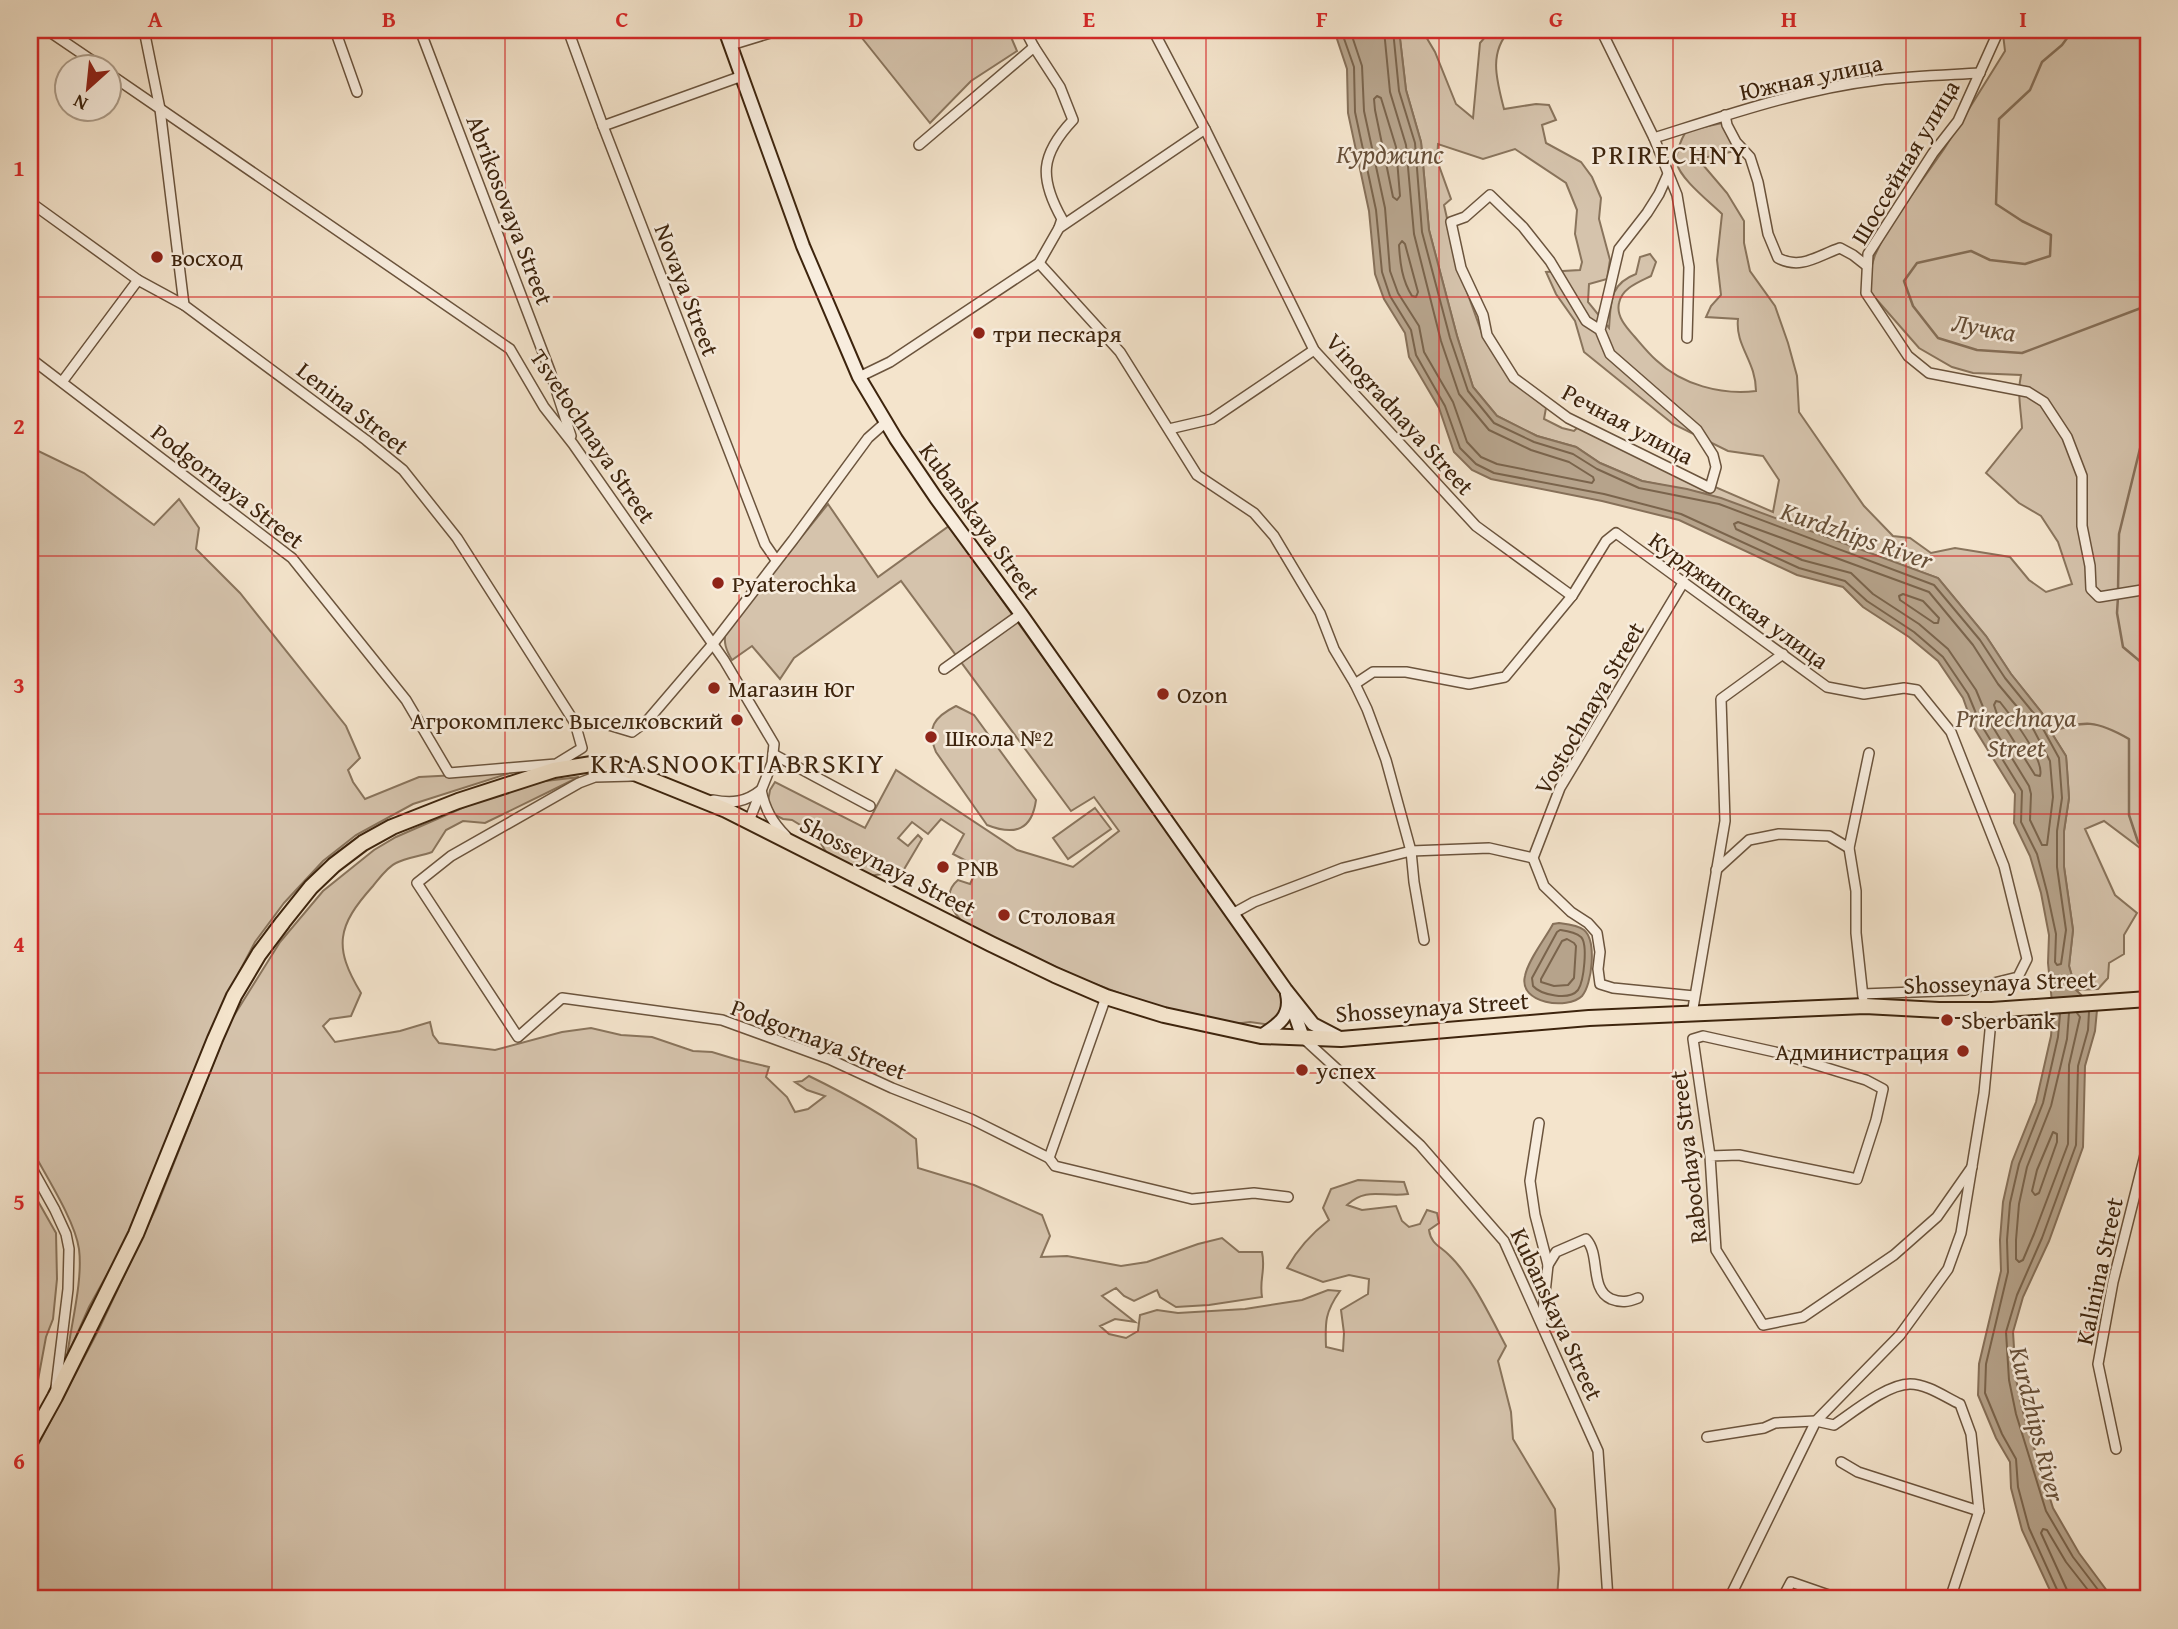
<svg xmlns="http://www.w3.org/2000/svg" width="2178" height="1629" font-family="'Gentium Book Plus',serif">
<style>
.green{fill:#d5c3ac;stroke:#89745c;stroke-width:2}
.water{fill:#b6a38b;stroke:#867059;stroke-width:2}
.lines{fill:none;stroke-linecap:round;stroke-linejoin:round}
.shore{stroke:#7a644c;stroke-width:2}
.stream{stroke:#867059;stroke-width:2.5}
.minor-casing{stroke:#6b543d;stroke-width:12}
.secondary-casing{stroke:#3d240d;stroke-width:16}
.primary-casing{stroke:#3d240d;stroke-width:18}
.minor{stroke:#f8edde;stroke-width:9}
.secondary{stroke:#f8edde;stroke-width:12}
.primary{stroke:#f4e4cc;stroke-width:14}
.grid{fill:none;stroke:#d62828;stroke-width:2;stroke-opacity:0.55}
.poi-dot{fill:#8f2418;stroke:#f8edde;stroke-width:2.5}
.labels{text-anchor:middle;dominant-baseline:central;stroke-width:5;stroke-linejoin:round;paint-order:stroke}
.street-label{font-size:24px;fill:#3d240d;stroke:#f8edde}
.poi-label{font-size:24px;fill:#3d240d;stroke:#f8edde;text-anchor:start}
.water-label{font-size:26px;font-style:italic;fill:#675039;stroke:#f8edde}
.quarter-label{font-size:28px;letter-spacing:2px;fill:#3d240d;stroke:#f8edde}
.neatline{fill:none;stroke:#d62828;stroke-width:2.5}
.grid-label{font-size:23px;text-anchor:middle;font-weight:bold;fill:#d62828}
</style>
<rect width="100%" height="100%" fill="#f4e4cc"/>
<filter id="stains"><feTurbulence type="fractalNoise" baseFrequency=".00286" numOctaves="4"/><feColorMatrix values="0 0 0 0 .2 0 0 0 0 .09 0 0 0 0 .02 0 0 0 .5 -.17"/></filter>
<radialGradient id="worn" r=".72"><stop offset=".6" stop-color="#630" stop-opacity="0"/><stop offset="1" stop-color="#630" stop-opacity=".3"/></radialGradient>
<g class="green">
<path d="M862 30H1008L1017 51 971 81 930 123 858 33Z"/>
<path d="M1399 30H1422L1435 52 1456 104 1473 118 1480 43 1491 30H1510C1488 53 1497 81 1504 109L1536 104 1549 105 1556 120 1542 125 1546 143 1581 162 1592 177 1601 198 1599 219 1610 260 1607 279 1589 284 1588 302 1609 328C1611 303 1609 284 1636 274L1640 257 1650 254 1656 262 1651 276C1639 282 1622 288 1619 303 1616 316 1626 327 1634 336 1641 344 1648 353 1656 360 1682 385 1721 395 1756 391 1756 361 1735 346 1738 319L1706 317 1711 306 1721 295 1717 260 1722 214C1711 203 1679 178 1677 163 1675 152 1681 140 1686 131L1722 123 1735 151 1698 159 1727 193 1744 221V243L1750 271 1775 306 1788 343 1797 376 1799 412 1864 506 1893 536 1910 538 1931 553 1955 548 2010 557 2029 580 2046 592 2072 584 2058 542 2041 516 2019 503 1986 473 2022 428C2021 410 2017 393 2021 375L1973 373 1952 367 1919 348 1870 292 1868 278 1875 255 1887 230 1944 149 2005 51 2003 34 2005 30H2148V854L2104 821 2085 829 2115 895 2137 913 2124 935V954L2109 963 2108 978 2098 989 2076 990 2069 966 2073 930 2064 867V831L2069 798 2066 756 2051 732 2042 713 2011 674 1986 636 1938 578 1709 495 1713 486 1773 512 1779 480 1763 456 1728 451 1673 424 1584 352 1575 321 1556 294 1546 272 1580 270 1582 262 1575 234 1577 210 1566 183 1515 149 1483 159 1438 144 1437 160 1451 199 1444 205 1458 267 1483 336 1510 378 1546 408 1544 419 1562 428 1574 431 1578 427 1708 489 1706 494 1642 481 1600 463 1576 447 1537 436 1497 416 1473 387 1457 336 1429 230 1421 142 1406 90Z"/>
<path d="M30 447 84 473 154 525 179 499 199 528 196 549 240 593 346 726 360 758 348 770 353 782 365 799 419 777 513 772 413 804 356 835 323 861 284 903 255 942 234 982 181 1102 139 1217 89 1307 67 1357C71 1324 83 1281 79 1249 75 1220 44 1173 30 1146Z"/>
<path d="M828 504 878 577 949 526 1282 992 1285 1004 1271 1025 1250 1022 1234 1024 1159 1008 1079 978 967 925C952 914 941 894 958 880L970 884 978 867 953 854 964 834 941 819 928 834 912 822 898 838 908 846 918 835 922 839 903 871 869 876 828 855 815 834 792 820 783 819 775 815 768 801 770 790 775 782 865 828 896 770 1017 850 1073 867 1119 831 1094 797 1071 811 901 581 794 658 780 679 752 646 732 660C726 650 723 642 726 631Z"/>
<path d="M956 706 974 715 1036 800C1032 830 1015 836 987 825L936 752C926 728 934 717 956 706Z"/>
<path d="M579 777 485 823 463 821 446 830 432 852C421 856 406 858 396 863 387 867 379 879 373 886 337 926 333 947 361 993L351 1016 330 1019 323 1026 335 1042 400 1031 430 1022 433 1035 439 1043 495 1050 562 1032 591 1028 621 1035 652 1037 693 1051 712 1052 735 1059 769 1067 766 1077 787 1097 795 1112 808 1109 825 1096 807 1090 795 1082 802 1081 809 1076C846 1094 883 1114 916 1139L918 1168 974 1185 1042 1215 1050 1236 1041 1257 1067 1256 1121 1266 1147 1262 1198 1244 1222 1238 1239 1252H1262C1266 1271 1259 1278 1262 1297L1209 1305 1176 1307 1160 1297 1157 1290 1134 1301 1124 1296 1116 1288 1102 1296 1135 1322 1115 1319 1100 1326 1109 1334 1126 1338 1138 1331 1140 1315 1157 1310 1178 1313 1245 1309 1302 1300 1328 1290 1340 1291C1325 1312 1325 1322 1326 1347L1343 1351 1344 1333 1341 1310 1368 1294 1369 1279 1349 1275 1323 1282 1287 1268C1298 1248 1311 1234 1329 1220L1323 1208 1331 1189 1358 1180 1404 1182 1408 1194C1384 1198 1367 1186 1347 1205L1362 1210 1396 1206 1402 1221 1409 1227 1420 1224 1427 1210 1437 1213 1439 1223 1429 1230C1431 1244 1440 1246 1449 1255 1472 1277 1491 1318 1506 1346L1498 1361 1511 1412 1513 1439 1555 1509 1559 1569 1557 1599H30V1460L99 1329 156 1208 230 1022 280 942 323 891 374 850 396 837 485 798 537 782Z"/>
<path d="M1095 808 1111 829 1068 859 1053 838Z"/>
<path d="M30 1187 56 1233 57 1279 53 1319 46 1337 30 1423Z"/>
</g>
<g class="water">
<path d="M1334 30H1399L1406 90 1421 142 1429 230 1457 336 1473 387 1497 416 1537 436 1576 447 1600 463 1642 481 1687 489 1721 498 1938 578 1986 636 2011 674 2042 713 2051 732 2066 756 2067 768 2069 798 2064 831V867L2073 930 2069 966 2076 990 2097 1010 2095 1031 2085 1066 2083 1147 2049 1241 2023 1297 2013 1332 2016 1379 2023 1412 2053 1508 2079 1553 2113 1599H2054L2022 1530 2011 1488 2010 1462 1996 1438 1978 1395 1979 1364 2001 1271 2000 1240 2003 1202 2012 1162 2036 1102 2051 1036 2053 1012 2048 963 2049 935 2041 893 2030 856 2014 823 2015 794 1973 726 1963 698 1938 661 1909 637 1863 607 1843 587 1797 575 1679 520 1602 501 1491 479 1472 470 1454 452 1439 408 1409 357 1405 333 1384 299 1375 274 1369 211 1348 113 1347 69Z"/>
<path d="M1559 923C1567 924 1578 925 1584 930 1597 941 1592 985 1582 996 1568 1010 1518 1004 1525 976 1528 960 1545 939 1553 924Z"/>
</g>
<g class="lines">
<g class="shore">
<path d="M1341 30 1354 67 1355 112 1376 210 1382 272 1390 296 1411 330 1416 355 1445 406 1460 448 1476 464 1494 473 1604 494 1681 514 1799 568 1845 581 1867 601 1914 632 1943 657 1968 694 1980 723 2022 791 2021 822 2037 854 2047 892 2056 934 2055 962 2057 965 2061 964 2066 930 2057 867V831L2062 798 2059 758 2036 716 2005 678 1980 640 1934 585 1719 504 1639 488 1597 469 1573 454 1534 442 1494 423 1468 391 1450 338 1422 232 1415 143 1399 91 1393 30"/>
<path d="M1350 30 1362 66 1364 111 1385 208 1390 271 1398 293 1419 326 1424 352 1453 402 1467 442 1481 457 1497 464 1592 483 1594 480 1593 477 1569 462 1531 450 1489 430 1459 394 1441 341 1414 234 1406 145 1390 92 1384 30"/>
<path d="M1377 96 1381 98 1396 147 1400 196 1397 200 1393 197 1375 110 1374 99Z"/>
<path d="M1402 241 1405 244 1418 292 1416 297 1412 296C1402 280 1400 263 1399 245Z"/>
<path d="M1738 522 1929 592 1973 645 1998 684 2029 721 2050 761 2053 797 2047 845H2042L2030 820 2031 794 2029 786 1988 719 1976 690 1948 649 1919 624 1873 594 1851 573 1802 560 1736 529 1734 524Z"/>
<path d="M1903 594 1923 601 1939 618 1938 623H1934L1900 600 1899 596Z"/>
<path d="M1996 701 2000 702C2011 716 2045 760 2040 776L2035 775 1997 714 1994 705Z"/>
<path d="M1560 930C1567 931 1575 932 1581 937 1588 944 1584 981 1578 990 1569 1001 1541 995 1533 986L1532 978 1557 932Z"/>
<path d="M1567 939 1574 943 1576 946 1574 978 1568 985 1554 986 1541 982V979L1562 941Z"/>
<path d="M2089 1012 2088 1030 2078 1066 2076 1145 2042 1238 2017 1295 2006 1332 2009 1380 2016 1414 2046 1511 2073 1557 2105 1599"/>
<path d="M2069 1013 2067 1039 2051 1106 2027 1167 2019 1204 2016 1240V1259L2019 1262 2023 1260 2034 1234 2068 1144 2069 1065 2080 1017 2077 1013"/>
<path d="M2053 1132 2057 1134V1142L2039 1193 2035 1195 2032 1191 2037 1170Z"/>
<path d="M2060 1599 2059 1594 2029 1528 2018 1487 2016 1459 2002 1434 1985 1393 1986 1364 2008 1272 2007 1240 2010 1203 2019 1164 2043 1103 2058 1037 2060 1014"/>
<path d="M2069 1599 2067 1590 2041 1533 2043 1529 2047 1530 2066 1562 2095 1599"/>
</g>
<g class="stream">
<path d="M2073 30 2062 45 2042 62 2030 90 1999 119 1996 204 2022 221 2051 235 2050 256 2025 264 1990 260 1971 251 1917 263 1904 281 1913 306 1938 338 1977 350 2022 353 2141 308 2148 301"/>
<path d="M2118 591 2119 534 2148 416"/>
<path d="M2118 597 2117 613 2123 647 2148 668"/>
<path d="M2049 732C2085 720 2096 720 2129 739V815L2138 842 2148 851"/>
</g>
<defs>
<g id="minor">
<path d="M47 30 100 66"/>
<path d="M144 30 160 109 184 305"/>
<path d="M335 30 357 92"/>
<path d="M420 30 550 371 571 436"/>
<path d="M568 30 603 126 765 544 776 560"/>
<path d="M1025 30 1034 47"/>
<path d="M1153 30 1205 129 1314 350 1476 526 1572 596"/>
<path d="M1601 30 1654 138 1677 195 1689 267 1687 338"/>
<path d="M1999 30 1958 121 1933 153 1868 254 1866 293 1908 356 1929 373 2028 392 2044 402 2067 437 2082 476V526L2090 566 2091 589 2099 597 2148 589"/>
<path d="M731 45 780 30"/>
<path d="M108 73 510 349 544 407 573 444 724 660 774 744 772 763 749 821"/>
<path d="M1725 115 1727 125 1736 142 1750 157 1758 182 1768 234 1778 258C1801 270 1817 256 1840 248L1853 255 1867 266"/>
<path d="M603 126 742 76"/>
<path d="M1654 138C1727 115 1802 89 1878 80 1912 76 1946 75 1980 73"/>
<path d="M919 145 1034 47 1060 87 1073 120C1040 155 1039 178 1062 219L1059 228"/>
<path d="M30 202 138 280 184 305 366 440 403 470 457 538 575 723"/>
<path d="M1039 263 1120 352 1197 475 1254 513 1274 536 1320 613 1334 649 1355 684 1367 709 1386 760 1411 851 1414 882 1424 940"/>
<path d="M1600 330 1586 321 1550 261 1523 227 1490 195 1465 217 1451 222 1461 268 1483 315 1487 335 1514 378 1568 418 1710 488 1716 467 1713 455 1697 430 1610 354 1600 330 1619 249 1647 213 1659 194 1668 174"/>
<path d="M30 358 292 558 406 700 449 773 556 764 582 748 575 723H602L632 732 647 721 712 645 793 540 868 438 886 422"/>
<path d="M859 377 890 362 1039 263 1059 228 1205 129"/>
<path d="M62 382 138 280"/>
<path d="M1169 429 1212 419 1314 350"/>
<path d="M1683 583 1560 788 1533 858 1544 886 1571 912 1588 923 1597 933 1600 952 1598 969 1600 984 1613 988 1694 996"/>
<path d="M944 669 1021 614"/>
<path d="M1355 684 1373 672H1406L1469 684 1505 677 1572 596 1606 541 1616 533 1827 687 1864 694 1904 688 1917 690 1951 732 2004 866 2027 959 2018 977 1965 990 1863 994"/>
<path d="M773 754 870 806"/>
<path d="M633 776 595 777 579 783 451 856 417 883 518 1037 562 998 722 1020 829 1059 892 1088 971 1119 1049 1158 1055 1166 1192 1199 1254 1193 1288 1197"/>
<path d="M713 800C732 804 746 802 761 790 765 809 772 822 786 836"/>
<path d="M1716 870 1749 840 1779 834 1829 836 1849 848"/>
<path d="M1234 913 1254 902 1343 868 1411 851 1489 848 1533 858"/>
<path d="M1863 997 1856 933V891L1849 848 1869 753"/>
<path d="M1692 1014 1725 821 1721 699 1783 654"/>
<path d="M1303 1038 1420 1145 1504 1241 1598 1451 1608 1599"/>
<path d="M1539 1123 1530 1181 1535 1215 1548 1265 1542 1321"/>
<path d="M1710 1156 1739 1155 1857 1179 1876 1120 1883 1089 1866 1080 1775 1052 1703 1036 1693 1039 1710 1156 1716 1250 1763 1325 1803 1317 1894 1255 1937 1217 1972 1167"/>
<path d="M1049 1158 1106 997"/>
<path d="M30 1165 55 1210 66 1234 69 1249 68 1289 56 1387"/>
<path d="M1548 1265 1556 1252 1586 1239C1601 1255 1589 1289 1611 1299 1621 1303 1628 1302 1638 1298"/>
<path d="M1707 1437 1764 1428 1775 1423 1816 1421 1834 1425C1852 1413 1887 1384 1910 1384 1927 1384 1945 1397 1960 1404L1971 1434 1979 1511 1950 1599"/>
<path d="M2116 1449 2098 1364 2113 1282 2148 1143"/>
<path d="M1841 1462 1858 1472 1979 1511"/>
<path d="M1729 1599 1816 1421 1900 1335 1948 1269 1961 1233 1984 1093 1992 1010"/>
<path d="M1782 1599 1791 1582 1840 1599"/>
</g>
<g id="secondary">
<path d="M725 30 803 246 859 377 896 439 936 498 1021 614 1286 990 1313 1024 1338 1037"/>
<path d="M1291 1003 1303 1038"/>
<path d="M1261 1036C1278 1025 1292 1016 1287 994"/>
</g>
<path id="primary" d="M30 1442 55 1397 136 1234 215 1039 234 996 259 954 283 922 311 887 334 865 363 843 392 827 458 801 554 770 598 763 617 766 726 810 991 944 1055 975 1106 997 1164 1015 1261 1036 1341 1039 1589 1018 1865 1006 1939 1010H1992L2148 999"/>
</defs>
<use href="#minor" class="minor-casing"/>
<use href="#secondary" class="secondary-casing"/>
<use href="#primary" class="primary-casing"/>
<use href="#minor" class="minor"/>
<use href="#secondary" class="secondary"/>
<use href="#primary" class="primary"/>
</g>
<path class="grid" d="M272 30V1599M505 30V1599M739 30V1599M972 30V1599M1206 30V1599M1439 30V1599M1673 30V1599M1906 30V1599M30 297H2148M30 556H2148M30 814H2148M30 1073H2148M30 1332H2148"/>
<g class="poi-dot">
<circle cx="157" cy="257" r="7"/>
<circle cx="979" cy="333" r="7"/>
<circle cx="718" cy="583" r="7"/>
<circle cx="714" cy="688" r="7"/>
<circle cx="1163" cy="694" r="7"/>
<circle cx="737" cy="720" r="7"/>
<circle cx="931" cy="737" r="7"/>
<circle cx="943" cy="867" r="7"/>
<circle cx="1004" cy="915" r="7"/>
<circle cx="1947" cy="1020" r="7"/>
<circle cx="1963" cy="1051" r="7"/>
<circle cx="1302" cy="1070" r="7"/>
</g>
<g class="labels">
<g class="street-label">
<text transform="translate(1811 77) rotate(-12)">Южная улица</text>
<text transform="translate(1905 162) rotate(-59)">Шоссейная улица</text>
<text transform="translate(510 210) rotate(69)">Abrikosovaya Street</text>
<text transform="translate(687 290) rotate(69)">Novaya Street</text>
<text transform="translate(353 408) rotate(38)">Lenina Street</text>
<text transform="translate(1400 414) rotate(48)">Vinogradnaya Street</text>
<text transform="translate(1628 424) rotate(28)">Речная улица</text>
<text transform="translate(593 436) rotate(56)">Tsvetochnaya Street</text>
<text transform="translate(228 486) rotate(38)">Podgornaya Street</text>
<text transform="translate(980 521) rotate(54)">Kubanskaya Street</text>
<text transform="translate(1739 600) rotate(36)">Курджипская улица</text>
<text transform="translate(1589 708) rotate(-60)">Vostochnaya Street</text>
<text transform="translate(888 866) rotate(27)">Shosseynaya Street</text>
<text transform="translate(2000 982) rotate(-2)">Shosseynaya Street</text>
<text transform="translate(1432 1007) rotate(-4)">Shosseynaya Street</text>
<text transform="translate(819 1039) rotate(21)">Podgornaya Street</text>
<text transform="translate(1688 1157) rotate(-97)">Rabochaya Street</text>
<text transform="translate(2099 1271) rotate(-78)">Kalinina Street</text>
<text transform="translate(1557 1314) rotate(65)">Kubanskaya Street</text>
</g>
<g class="poi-label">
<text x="171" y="257">восход</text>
<text x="993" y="333">три пескаря</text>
<text x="732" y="583">Pyaterochka</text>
<text x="728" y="688">Магазин Юг</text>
<text x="1177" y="694">Ozon</text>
<text x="723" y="720" text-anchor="end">Агрокомплекс Выселковский</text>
<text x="945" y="737">Школа №2</text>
<text x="957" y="867">PNB</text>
<text x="1018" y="915">Столовая</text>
<text x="1961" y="1020">Sberbank</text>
<text x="1949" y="1051" text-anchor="end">Администрация</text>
<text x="1316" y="1070">успех</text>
</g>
<g class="water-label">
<text x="1390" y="153">Курджипс</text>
<text transform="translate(1984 327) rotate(10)">Лучка</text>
<text transform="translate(1857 535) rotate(19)">Kurdzhips River</text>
<text x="2016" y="717">Prirechnaya<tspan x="2016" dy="30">Street</tspan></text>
<text transform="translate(2038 1424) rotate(76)">Kurdzhips River</text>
</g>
<g class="quarter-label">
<text x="1670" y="153">PRIRECHNY</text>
<text x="738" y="762">KRASNOOKTIABRSKIY</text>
</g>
</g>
<rect width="2178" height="1629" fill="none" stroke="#f4e4cc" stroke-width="77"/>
<g transform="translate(88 88) rotate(207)"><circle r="33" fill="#f8edde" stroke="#ad9d8a" stroke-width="2"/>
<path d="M0-5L12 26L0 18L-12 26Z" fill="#8f2418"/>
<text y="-10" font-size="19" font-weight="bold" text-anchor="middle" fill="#3d240d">N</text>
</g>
<rect x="38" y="38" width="2102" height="1552" class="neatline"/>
<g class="grid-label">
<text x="155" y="27">A</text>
<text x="389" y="27">B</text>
<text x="622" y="27">C</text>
<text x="856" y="27">D</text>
<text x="1089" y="27">E</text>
<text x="1322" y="27">F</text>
<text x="1556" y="27">G</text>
<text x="1789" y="27">H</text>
<text x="2023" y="27">I</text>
<text x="19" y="176">1</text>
<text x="19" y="434">2</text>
<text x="19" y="693">3</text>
<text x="19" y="952">4</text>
<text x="19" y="1210">5</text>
<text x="19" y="1469">6</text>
</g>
<rect width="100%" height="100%" filter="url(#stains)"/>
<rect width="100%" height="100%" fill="url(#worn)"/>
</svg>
